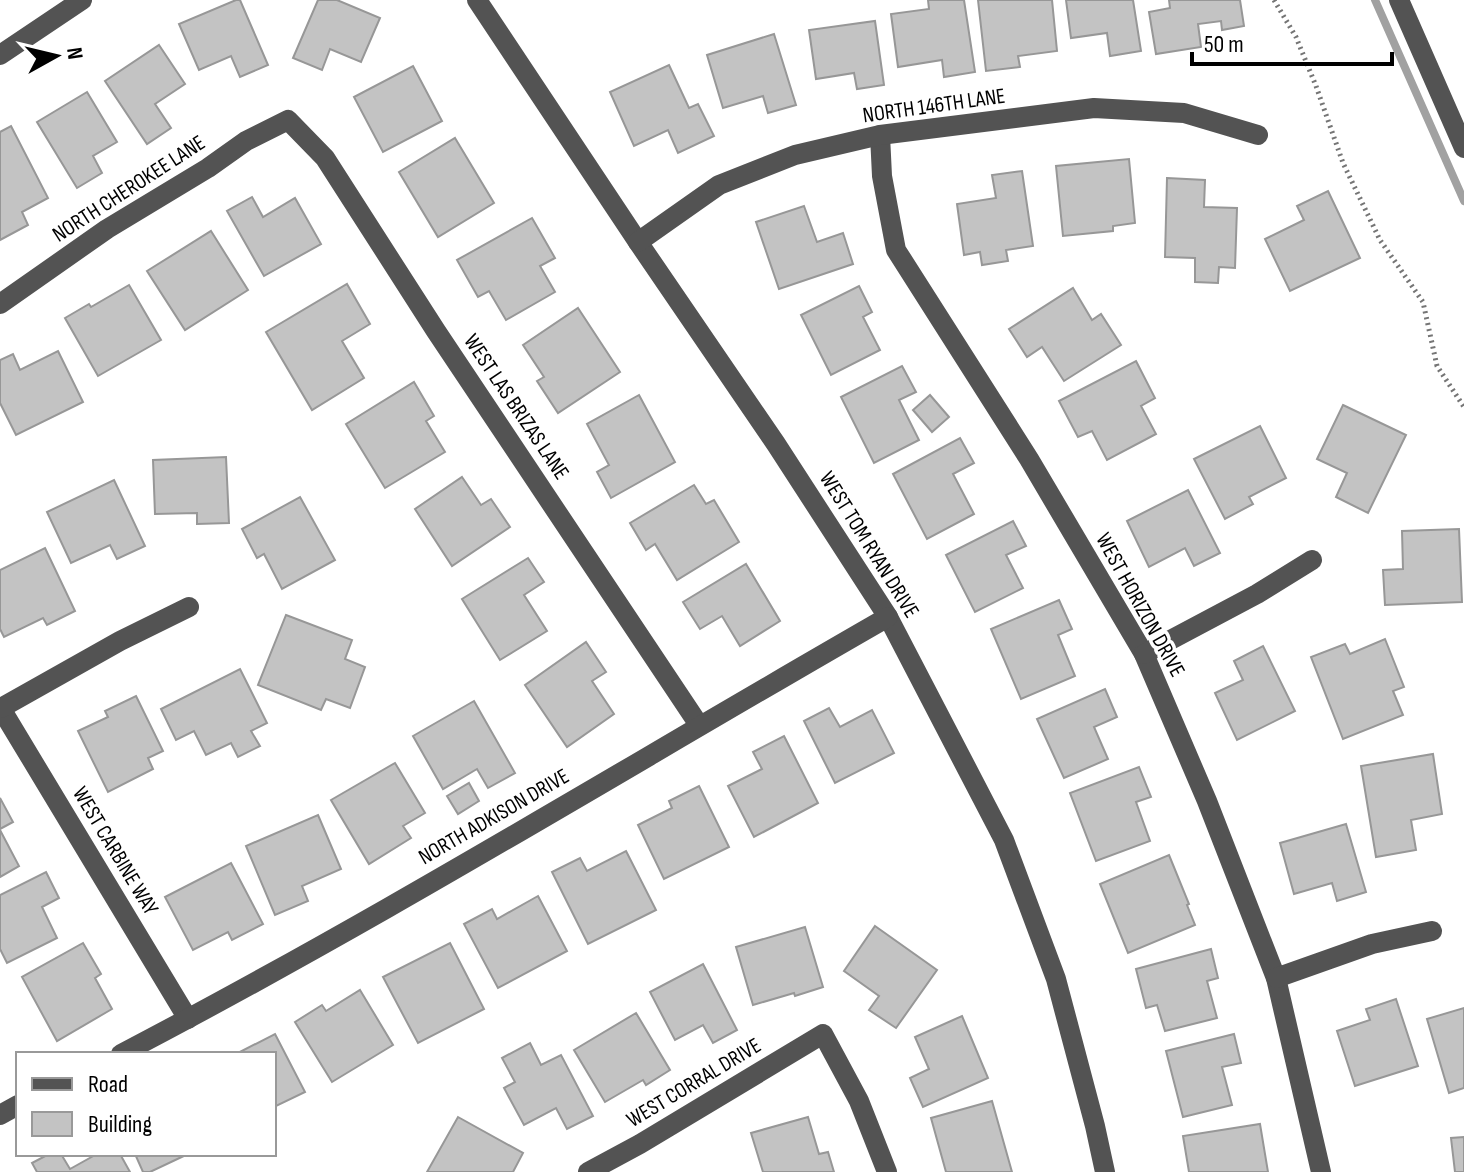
<svg xmlns="http://www.w3.org/2000/svg" width="1464" height="1172" font-family="'Sofia Sans Condensed',sans-serif">
<style>
.lines{fill:none;stroke-linecap:round;stroke-linejoin:round}
.stream{stroke:#a1a1a1;stroke-width:8}
.building{fill:#c3c3c3;stroke:#979797;stroke-width:2}
.path{stroke:#757575;stroke-width:5;stroke-dasharray:2 4;stroke-linecap:butt}
.minor{stroke:#535353;stroke-width:20}
.labels{text-anchor:middle;dominant-baseline:central;stroke-width:7;stroke-linejoin:round;paint-order:stroke}
.street-label{font-size:22px;fill:#000;stroke:#fff}
</style>
<rect width="100%" height="100%" fill="#fff"/>
<g class="lines">
<path class="stream" d="M1375 0 1464 201"/>
</g>
<g class="building">
<path d="M236 0H240L268 65 240 77 231 56 199 70 179 24Z"/>
<path d="M318 0H337L380 18 361 62 330 49 322 70 293 58Z"/>
<path d="M928 0H964L975 72 944 77 942 60 898 67 891 14 929 9Z"/>
<path d="M978 0H1052L1057 51 1018 56 1020 67 986 71Z"/>
<path d="M1066 0H1133L1141 51 1110 56 1107 33 1071 38Z"/>
<path d="M1169 0H1240L1244 26 1222 30 1221 21 1198 24 1201 47 1156 54 1149 12 1170 8Z"/>
<path d="M875 21 884 85 857 89 854 73 816 79 809 30Z"/>
<path d="M774 34 796 105 768 113 763 96 723 108 707 55Z"/>
<path d="M159 45 185 84 155 104 171 128 147 144 105 81Z"/>
<path d="M669 65 689 108 698 104 714 136 678 153 668 130 634 146 610 92Z"/>
<path d="M413 66 442 121 383 152 354 97Z"/>
<path d="M87 92 117 142 93 156 102 173 77 188 37 122Z"/>
<path d="M11 126 48 198 22 212 28 225 0 240V132Z"/>
<path d="M455 138 494 203 438 237 399 172Z"/>
<path d="M1129 159 1135 223 1113 226V231L1063 236 1056 166Z"/>
<path d="M1022 171 1033 246 1006 250 1008 261 982 265 980 252 964 255 957 204 996 198 992 175Z"/>
<path d="M1167 178 1205 180 1204 207 1237 208 1235 268 1219 267 1218 283 1195 282V258L1165 257Z"/>
<path d="M1328 191 1360 258 1290 291 1265 239 1304 220 1297 206Z"/>
<path d="M252 197 263 217 295 198 321 244 264 276 227 211Z"/>
<path d="M804 206 817 242 843 233 853 264 779 289 756 222Z"/>
<path d="M532 218 555 258 540 266 555 292 506 320 489 291 478 297 457 260Z"/>
<path d="M211 231 248 290 185 330 147 271Z"/>
<path d="M347 284 370 324 342 341 364 378 312 410 266 332Z"/>
<path d="M129 285 161 340 98 376 65 318 89 304 91 307Z"/>
<path d="M859 286 872 312 863 317 880 350 831 375 801 315Z"/>
<path d="M1073 288 1092 320 1101 314 1121 345 1064 381 1042 347 1027 357 1009 329Z"/>
<path d="M578 308 620 372 558 413 537 381 544 377 523 345Z"/>
<path d="M58 351 83 402 16 435 0 403V360L13 354 20 370Z"/>
<path d="M1136 361 1155 398 1141 406 1156 434 1107 460 1092 431 1078 437 1059 401Z"/>
<path d="M902 366 916 392 899 400 919 440 874 463 841 397Z"/>
<path d="M414 382 434 416 426 421 445 452 385 488 346 424Z"/>
<path d="M639 395 675 462 611 498 597 472 609 465 587 424Z"/>
<path d="M930 395 949 417 932 432 913 410Z"/>
<path d="M1343 405 1406 435 1368 513 1336 497 1347 473 1317 459Z"/>
<path d="M1260 426 1286 478 1249 497 1253 504 1225 519 1194 459Z"/>
<path d="M960 438 974 463 953 474 974 514 927 539 893 474Z"/>
<path d="M226 457 229 523 197 524V513L155 514 153 460Z"/>
<path d="M462 477 481 505 491 499 510 527 452 566 415 509Z"/>
<path d="M114 480 145 546 117 559 110 545 71 563 47 512Z"/>
<path d="M694 485 706 504 714 500 739 542 677 580 655 544 646 550 630 523Z"/>
<path d="M1188 490 1220 553 1194 566 1185 548 1149 567 1127 521Z"/>
<path d="M300 497 335 560 282 589 264 554 257 558 242 529Z"/>
<path d="M1013 521 1026 546 1006 555 1023 588 975 612 946 555Z"/>
<path d="M1459 529 1462 602 1385 605 1383 570 1403 569 1402 531Z"/>
<path d="M45 548 75 611 47 625 43 618 4 637 0 629V570Z"/>
<path d="M528 558 544 582 524 595 547 631 500 660 462 599Z"/>
<path d="M746 564 780 621 740 646 722 616 700 629 683 602Z"/>
<path d="M1059 600 1072 629 1058 635 1075 676 1021 699 991 629Z"/>
<path d="M286 615 352 640 345 659 365 667 350 708 326 699 321 710 258 685Z"/>
<path d="M1385 639 1404 687 1393 691 1403 715 1343 739 1311 657 1345 644 1350 654Z"/>
<path d="M586 642 606 672 592 681 614 714 567 747 525 685Z"/>
<path d="M1263 646 1295 711 1237 740 1215 693 1243 680 1234 661Z"/>
<path d="M240 669 267 723 251 731 260 746 238 757 231 743 206 755 194 731 176 740 161 709Z"/>
<path d="M1105 689 1117 717 1094 727 1108 759 1064 778 1037 719Z"/>
<path d="M136 696 163 751 148 758 153 769 108 792 78 731 108 717 105 711Z"/>
<path d="M474 701 515 773 488 788 477 769 443 789 413 736Z"/>
<path d="M829 708 840 727 872 710 894 753 835 783 804 721Z"/>
<path d="M784 736 818 803 754 837 728 786 762 769 753 752Z"/>
<path d="M1433 754 1442 814 1411 820 1416 850 1376 857 1361 766Z"/>
<path d="M395 763 425 813 403 826 411 838 369 864 331 800Z"/>
<path d="M1139 767 1151 797 1136 802 1150 841 1096 861 1070 793Z"/>
<path d="M469 783 479 801 458 814 447 796Z"/>
<path d="M699 786 729 847 664 879 638 825 672 808 669 801Z"/>
<path d="M0 798 13 822 0 829Z"/>
<path d="M318 815 341 869 302 886 308 901 275 915 246 846Z"/>
<path d="M1346 824 1366 892 1337 901 1332 883 1294 894 1280 843Z"/>
<path d="M0 830 19 866 0 877Z"/>
<path d="M626 851 656 910 588 944 552 872 580 858 587 871Z"/>
<path d="M1169 855 1189 904 1187 905 1195 925 1128 953 1100 884Z"/>
<path d="M231 863 263 924 232 940 228 932 193 950 165 897Z"/>
<path d="M46 872 59 898 42 907 57 938 7 963 0 949V895Z"/>
<path d="M538 896 567 951 498 988 464 924 492 909 497 919Z"/>
<path d="M875 926 937 970 896 1028 869 1010 879 996 844 971Z"/>
<path d="M805 927 823 987 795 996 794 993 753 1005 736 947Z"/>
<path d="M83 943 101 974 95 978 112 1009 57 1041 22 977Z"/>
<path d="M450 943 484 1009 418 1043 383 977Z"/>
<path d="M1211 949 1218 978 1207 981 1217 1018 1165 1031 1157 1005 1146 1008 1136 969Z"/>
<path d="M703 964 737 1030 713 1043 703 1025 675 1040 650 992Z"/>
<path d="M360 990 393 1045 332 1082 295 1022 322 1005 326 1011Z"/>
<path d="M1396 999 1418 1066 1355 1086 1337 1031 1370 1020 1366 1009Z"/>
<path d="M1464 1008V1088L1449 1093 1427 1019Z"/>
<path d="M636 1013 670 1070 646 1085 643 1080 605 1102 574 1050Z"/>
<path d="M962 1016 988 1078 923 1107 910 1078 929 1069 915 1037Z"/>
<path d="M275 1034 305 1092 274 1107V1054H236Z"/>
<path d="M1234 1034 1241 1063 1222 1067 1232 1105 1183 1117 1166 1051Z"/>
<path d="M530 1043 541 1065 561 1055 593 1116 567 1129 556 1108 524 1125 504 1088 515 1082 502 1058Z"/>
<path d="M992 1101 1012 1172H946L931 1118Z"/>
<path d="M458 1117 523 1153 513 1172H427Z"/>
<path d="M808 1117 819 1154 828 1152 834 1172H763L751 1133Z"/>
<path d="M1260 1124 1268 1172H1189L1183 1136Z"/>
<path d="M1464 1137V1172H1455L1451 1138Z"/>
<path d="M49 1154H61L70 1169 97 1154H120L130 1172H37L32 1163Z"/>
<path d="M135 1154H188L150 1172H143Z"/>
</g>
<g class="lines">
<path class="path" d="M1274 0 1296 37 1316 86 1343 163 1380 240 1423 302 1437 366 1464 407"/>
<g class="minor">
<path d="M477 0 638 242 776 444 888 617 1004 840 1056 979 1095 1126 1105 1172"/>
<path d="M1399 0 1464 148"/>
<path d="M0 55 82 0"/>
<path d="M880 135 882 176 896 250 1029 459 1144 654 1207 801 1276 978 1321 1172"/>
<path d="M638 242 719 185 795 155 880 135 1094 108 1184 113 1258 135"/>
<path d="M0 304 107 229 208 168 246 141 288 120 325 158 436 331 699 725"/>
<path d="M1144 654 1257 594 1312 560"/>
<path d="M0 707 188 1019"/>
<path d="M1 708 120 641 189 607"/>
<path d="M1276 978 1372 944 1432 931"/>
<path d="M121 1054C382 918 633 763 888 617"/>
<path d="M0 1115 18 1105"/>
<path d="M588 1172 640 1144 823 1034 859 1101 887 1172"/>
</g>
</g>
<g class="labels">
<g class="street-label">
<text transform="translate(934 106) rotate(-8)">NORTH 146TH LANE</text>
<text transform="translate(129 189) rotate(-33)">NORTH CHEROKEE LANE</text>
<text transform="translate(516 407) rotate(56)">WEST LAS BRIZAS LANE</text>
<text transform="translate(869 545) rotate(58)">WEST TOM RYAN DRIVE</text>
<text transform="translate(1140 605) rotate(61)">WEST HORIZON DRIVE</text>
<text transform="translate(494 817) rotate(-30)">NORTH ADKISON DRIVE</text>
<text transform="translate(115 851) rotate(59)">WEST CARBINE WAY</text>
<text transform="translate(694 1083) rotate(-31)">WEST CORRAL DRIVE</text>
</g>
</g>
<rect x="16" y="1052" width="260" height="104" fill="#ffffff" stroke="#999999" stroke-width="2"/>
<rect x="32" y="1078" width="40" height="12" fill="#535353" stroke="#999999" stroke-width="2"/>
<text x="88" y="1092" font-size="24" fill="#000000">Road</text>
<rect x="32" y="1112" width="40" height="24" fill="#c3c3c3" stroke="#999999" stroke-width="2"/>
<text x="88" y="1132" font-size="24" fill="#000000">Building</text>
<g transform="translate(56 56) rotate(82)" stroke="#ffffff" stroke-width="6" paint-order="stroke">
<path d="M0-6L14 30L0 20L-14 30Z" fill="#000000"/>
<text y="-12" font-size="22" font-weight="bold" text-anchor="middle" fill="#000000">N</text>
</g>
<path d="M1192 52v12h200v-12" fill="none" stroke="#000000" stroke-width="4"/>
<text x="1204" y="52" font-size="24" fill="#000000" stroke="#ffffff" stroke-width="6" paint-order="stroke">50 m</text>
</svg>
